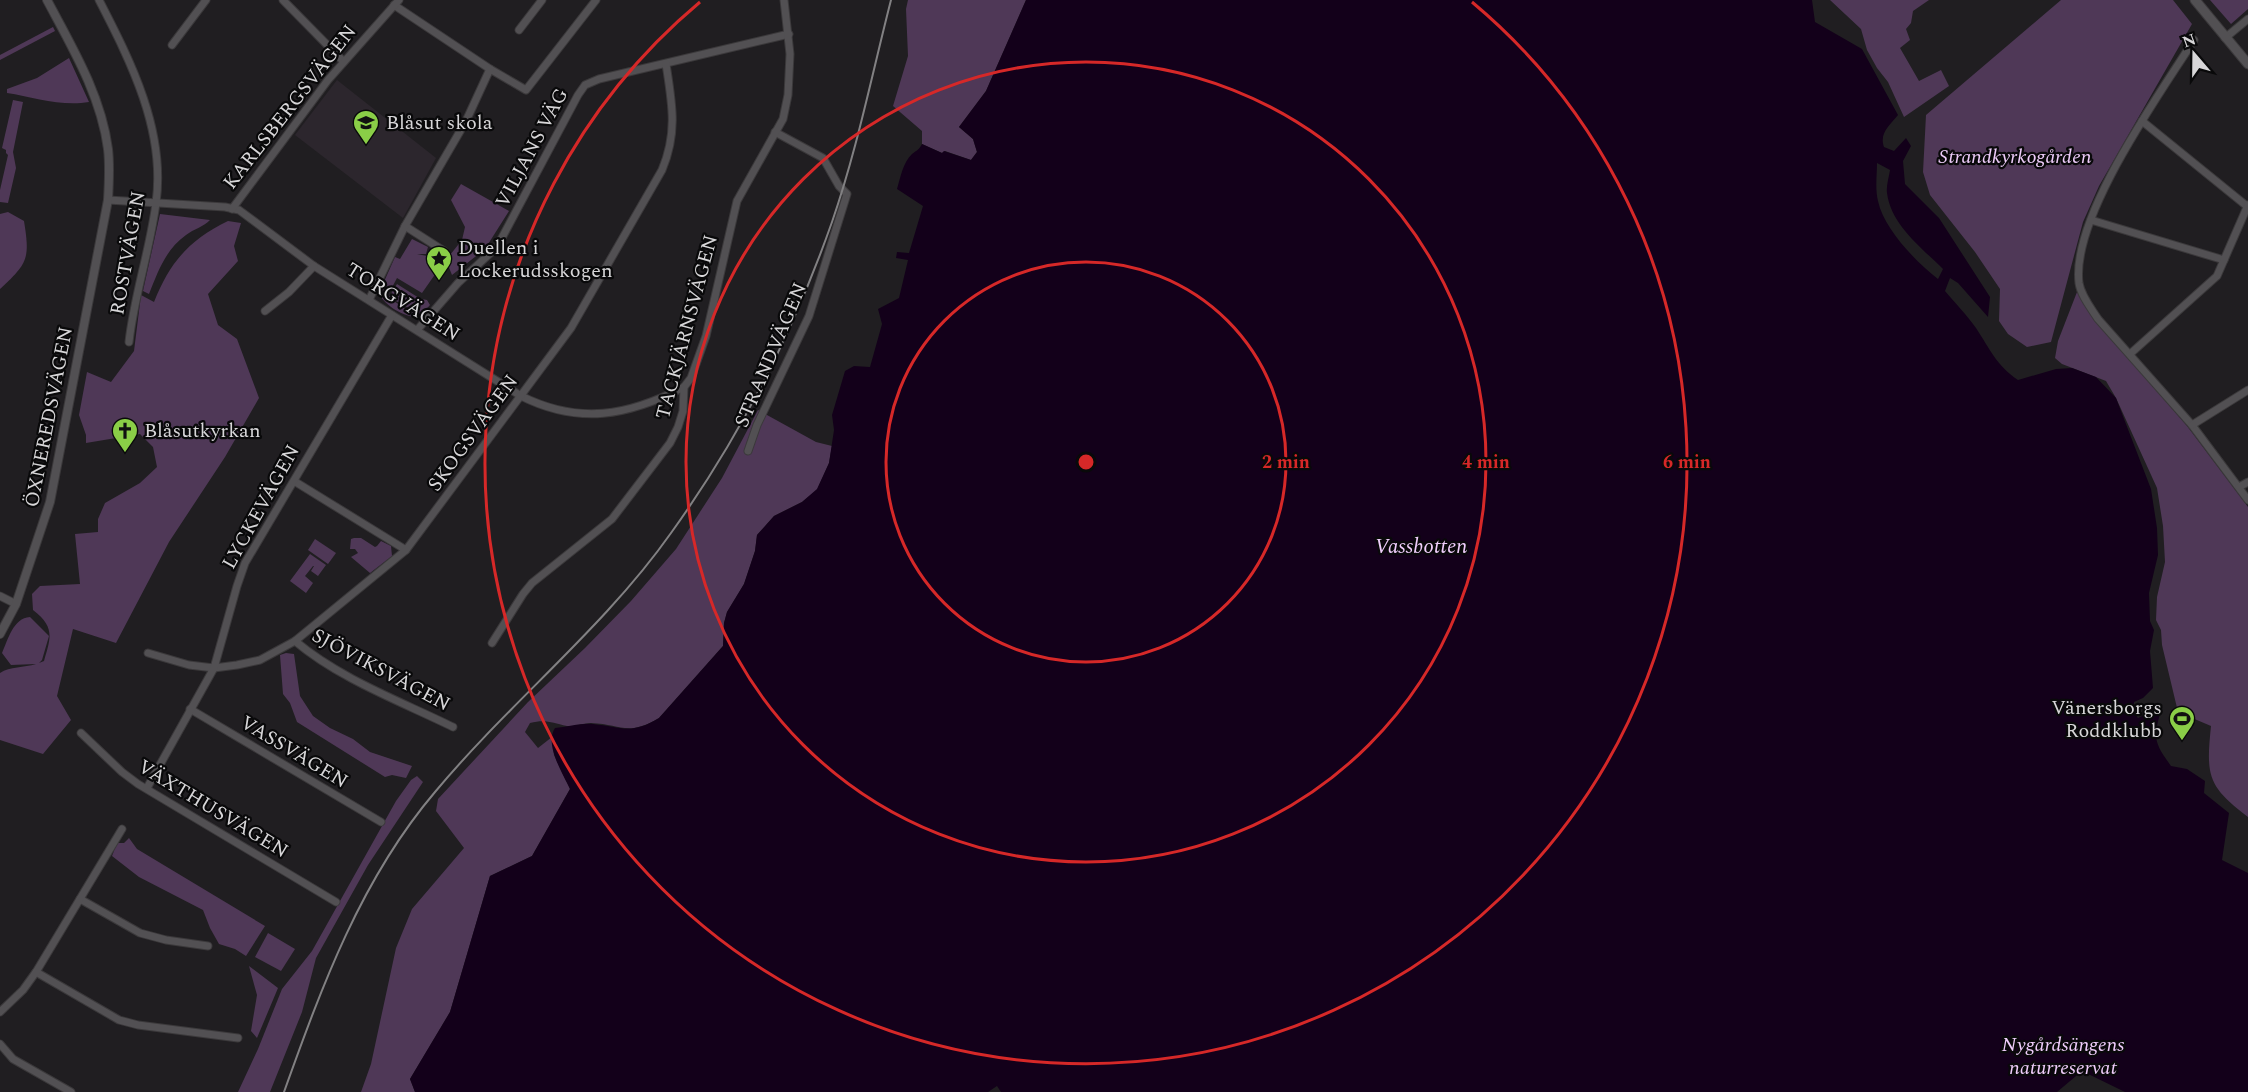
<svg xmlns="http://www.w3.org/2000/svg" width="2248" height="1092" font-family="Spectral,serif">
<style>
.built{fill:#2c262d}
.green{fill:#4f3857}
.water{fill:#13001a;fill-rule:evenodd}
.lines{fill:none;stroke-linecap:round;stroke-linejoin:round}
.minor-casing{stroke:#3b393b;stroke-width:9}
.tertiary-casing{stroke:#3b393b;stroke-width:10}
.secondary-casing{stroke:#3b393b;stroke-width:11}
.minor{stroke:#525053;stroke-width:7}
.tertiary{stroke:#525053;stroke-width:8}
.secondary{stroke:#525053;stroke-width:9}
.rail{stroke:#828183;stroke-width:2}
.ring{fill:none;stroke:#d62828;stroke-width:3}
.labels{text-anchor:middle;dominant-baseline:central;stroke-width:4.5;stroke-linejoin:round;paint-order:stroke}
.street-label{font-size:20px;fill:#d7d6d8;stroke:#09090a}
.poi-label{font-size:20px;fill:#d7d6d8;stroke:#09090a;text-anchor:start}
.park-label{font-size:20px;font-style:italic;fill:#efcdfb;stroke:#09090a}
.water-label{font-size:21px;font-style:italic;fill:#f1cffd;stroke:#09090a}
.centre{fill:#d62828;stroke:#09090a;stroke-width:3}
.ring-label{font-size:18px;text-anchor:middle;font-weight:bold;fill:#d62828;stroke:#09090a;stroke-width:4.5;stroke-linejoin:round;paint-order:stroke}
</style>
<rect width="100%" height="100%" fill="#201e21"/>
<path class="built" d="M337 80 436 158 403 218 295 135Z"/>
<g class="green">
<path d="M908 0H1026L986 91 959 127 973 139 977 152 971 160 945 151 942 153 922 144V131L893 106 908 56 906 9Z"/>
<path d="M1830 0H1929L1913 11 1911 23 1906 29 1910 40 1900 48 1919 81 1941 70 1949 86 1904 117 1888 82 1877 68 1867 50 1861 29Z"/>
<path d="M2061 0H2173L2192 24 2099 186 2083 222 2051 342 2027 347 2008 334 1999 321 2000 289 1975 252 1930 195 1923 172 1926 115Z"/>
<path d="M2210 0H2248V9L2231 24Z"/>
<path d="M53 27 55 31 0 60V55Z"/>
<path d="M69 58 89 102C62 107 33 97 7 93V89L37 78Z"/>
<path d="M13 100 23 102 13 152 16 168 8 203 0 202V190L8 155 6 153V150L2 148Z"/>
<path d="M461 184 509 211 485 249 452 275 446 260 462 240 465 227 451 200Z"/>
<path d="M8 212 24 221C30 259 28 263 0 289V214Z"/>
<path d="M160 214 210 220C203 227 194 229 186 235 165 250 158 272 149 294L143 291Z"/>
<path d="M228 221 241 223 234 246 238 261 208 294 218 325 237 339 259 398 225 457 169 542 116 643 73 629 57 696 71 720 43 754 0 740V673C10 666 24 668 36 664L11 665 2 653C8 640 13 618 30 617L49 636 42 660 39 663 44 661C51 637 55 627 33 610L32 594 40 586 80 584 75 534 98 532V519L105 503 140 483 157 467 153 447 140 434 86 443V435L79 415 87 372 111 382 134 351 141 295 154 302C170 262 189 240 228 221Z"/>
<path d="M412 239 428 247 426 254H417L427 256 443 263 422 293 397 278 388 295 389 298 412 313 417 309 422 299 427 300 430 305 419 317C406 318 384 306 379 293L395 257 400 259Z"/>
<path d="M397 284 419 298 412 310 389 297Z"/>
<path d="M2077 292 2091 315 2187 426 2248 507V817C2207 786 2206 775 2211 726L2178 712 2162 645 2161 630 2156 620 2157 597 2165 562 2163 526 2157 488 2116 398 2106 381 2062 364 2055 358 2058 341Z"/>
<path d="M758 410 816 442 832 446 829 463 817 490 802 502 774 516 757 535 755 551 744 584 727 612 724 623 723 646 659 718C627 737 621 724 591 723 583 723 575 727 567 726 552 723 546 719 530 723L525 732 538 748 552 737 554 755 570 789 532 856 490 876 450 1012 410 1079 415 1092H361L371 1064 396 948 412 909 464 848 436 811 438 799 528 702 585 648 631 601 676 549 722 478Z"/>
<path d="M354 538H361L375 547 377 546 381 541 391 546 392 556 370 573 351 557 358 553 355 549H350L351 539Z"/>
<path d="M315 539 336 553 328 564 308 550Z"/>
<path d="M310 554 326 565 318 576 311 571 314 566H313L305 576 313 583 306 593 290 581Z"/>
<path d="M286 653 294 654 300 696 313 716 330 728 353 739 370 752 412 766 406 778 392 775 385 777 297 722 290 703 283 694 280 655Z"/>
<path d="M417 776 423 782 368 865 316 958 302 1012 270 1092H238L258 1049 282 989 312 951 396 801 411 780Z"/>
<path d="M129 838 137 849 265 926 246 956 235 949 219 944 210 928 203 910 139 877 112 856 117 843H124Z"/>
<path d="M268 933 295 949 281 971 255 957Z"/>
<path d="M249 966 278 988 257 1038 251 1031 257 995Z"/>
</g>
<path class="water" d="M1026 0H1812L1815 22 1862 49 1898 115C1890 125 1879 133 1884 147L1894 151 1906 138 1911 146 1903 161 1905 184 1939 218 1990 297 1988 317 1958 283 1950 278 1945 291C1955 303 1967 315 1976 328 1990 349 1996 365 2018 380L2056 369 2072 368 2096 377 2116 398 2151 489 2157 528 2158 555 2149 593 2150 621 2154 630 2150 651 2153 688 2143 698 2134 702 2133 711 2138 718 2158 708 2161 710C2153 739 2154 742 2171 766L2187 769 2205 781 2204 793 2229 813 2222 860 2248 873V1092H2125L2082 1071 2057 1092H1001L997 1086 988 1092H415L410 1079 450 1012 490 876 532 856 570 789C563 774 544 744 555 728 567 727 581 723 593 724 622 727 631 735 659 718L723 646 724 623 727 612 744 584 755 551 757 535 774 516 802 502 817 489 829 463 834 430 832 415 845 371 854 366 870 367 882 324 878 309 899 298 908 260 896 258 897 252 909 253 923 206 897 189C900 179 903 162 912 154 917 150 919 150 922 144L942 153 944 151 971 160 977 152 973 139 959 127 986 91ZM1877 163 1890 170C1889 177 1886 186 1887 193 1891 225 1922 248 1943 269L1938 279C1916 262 1884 229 1878 201 1875 189 1877 175 1877 163Z"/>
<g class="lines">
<defs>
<g id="minor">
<path d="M99 0C131 62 166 131 156 203 150 250 134 296 129 342"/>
<path d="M283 0 343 61"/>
<path d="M394 5 490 69 526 90 596 0"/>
<path d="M519 30 542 0"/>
<path d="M2225 38 2248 19"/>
<path d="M2194 40C2159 95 2071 217 2079 283 2081 296 2091 308 2098 319L2192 425 2248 500"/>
<path d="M172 45 206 0"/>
<path d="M2142 121 2248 207"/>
<path d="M108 200 225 207 239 210 314 266 521 396C579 425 628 416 684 387"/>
<path d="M232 209 328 80 399 0"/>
<path d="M2091 220 2224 260"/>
<path d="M405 226 444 251"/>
<path d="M369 300 405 226 466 121 490 69"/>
<path d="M265 311 289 292 314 266"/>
<path d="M418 329 458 283 497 247 578 95 585 85 599 79 789 34"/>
<path d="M2130 354 2217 276 2248 205"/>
<path d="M2192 425 2248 390"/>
<path d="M748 451 757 425 809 316 847 194 839 186 823 158 775 132"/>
<path d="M294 481 406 550"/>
<path d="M2239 487 2248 482"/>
<path d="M0 596 16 604"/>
<path d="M295 641C340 679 400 701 453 727"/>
<path d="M492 643 523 594 532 583 612 519 670 443 678 427 683 411 684 387 691 378 706 336 737 201 783 119 788 95 790 54 784 0"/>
<path d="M148 653 189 665 214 668 237 665 260 660 295 641 406 550 571 328 662 170C678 132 672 103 666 64"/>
<path d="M190 709 381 822"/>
<path d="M81 733 122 772 138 784 336 902"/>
<path d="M147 788 214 668 237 586 245 563 392 315"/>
<path d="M80 899 140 933 166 940 208 946"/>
<path d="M36 972 119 1020 138 1025 238 1038"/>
<path d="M0 1012 23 990 36 972 122 829"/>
<path d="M0 1044 13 1059 71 1092"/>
</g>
<path id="tertiary" d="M0 634 16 604 50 502 108 200C109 183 110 166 108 149 101 95 72 47 47 0"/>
<path id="secondary" d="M2195 0 2248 64"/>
</defs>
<use href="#minor" class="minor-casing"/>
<use href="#tertiary" class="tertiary-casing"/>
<use href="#secondary" class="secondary-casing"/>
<use href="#minor" class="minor"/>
<use href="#tertiary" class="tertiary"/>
<use href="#secondary" class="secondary"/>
<path class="rail" d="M284 1092C322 986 361 879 435 792 510 702 604 628 671 533 740 437 793 333 832 222 857 150 872 74 891 0"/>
</g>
<g class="ring">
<circle cx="1086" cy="462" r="200"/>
<circle cx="1086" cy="462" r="400"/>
<path d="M1472 2A601 601 0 1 1 700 2"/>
</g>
<defs>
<symbol id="school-pin" viewBox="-11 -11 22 30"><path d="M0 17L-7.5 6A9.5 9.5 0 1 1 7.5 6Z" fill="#8ace47" stroke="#09090a"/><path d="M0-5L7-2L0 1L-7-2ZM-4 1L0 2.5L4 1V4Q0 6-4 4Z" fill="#111"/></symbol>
<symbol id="sight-pin" viewBox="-11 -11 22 30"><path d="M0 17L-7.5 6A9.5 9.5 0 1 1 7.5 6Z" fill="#8ace47" stroke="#09090a"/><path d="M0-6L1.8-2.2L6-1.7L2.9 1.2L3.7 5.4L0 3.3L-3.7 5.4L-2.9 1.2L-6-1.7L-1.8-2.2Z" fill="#111"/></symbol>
<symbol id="church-pin" viewBox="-11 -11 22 30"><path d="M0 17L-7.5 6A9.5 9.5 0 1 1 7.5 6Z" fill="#8ace47" stroke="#09090a"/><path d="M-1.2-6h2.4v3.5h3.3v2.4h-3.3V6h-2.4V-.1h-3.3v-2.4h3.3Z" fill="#111"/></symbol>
<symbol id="stadium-pin" viewBox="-11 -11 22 30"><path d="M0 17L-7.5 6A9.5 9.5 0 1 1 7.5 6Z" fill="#8ace47" stroke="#09090a"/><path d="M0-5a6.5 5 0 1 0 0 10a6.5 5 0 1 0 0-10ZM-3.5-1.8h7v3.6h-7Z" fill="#111"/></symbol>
</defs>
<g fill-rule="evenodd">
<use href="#school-pin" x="351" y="108" width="30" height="40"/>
<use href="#sight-pin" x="424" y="244" width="30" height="40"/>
<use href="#church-pin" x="110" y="416" width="30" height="40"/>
<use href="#stadium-pin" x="2167" y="704" width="30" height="40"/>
</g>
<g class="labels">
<g class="street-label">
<text transform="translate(290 107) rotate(-52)">KARLSBERGSVÄGEN</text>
<text transform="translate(532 148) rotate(-62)">VILJANS VÄG</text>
<text transform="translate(128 253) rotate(-80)">ROSTVÄGEN</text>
<text transform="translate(403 302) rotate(32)">TORGVÄGEN</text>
<text transform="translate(687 327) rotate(-75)">TACKJÄRNSVÄGEN</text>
<text transform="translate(771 355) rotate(-67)">STRANDVÄGEN</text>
<text transform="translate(49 417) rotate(-79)">ÖXNEREDSVÄGEN</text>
<text transform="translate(473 433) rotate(-54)">SKOGSVÄGEN</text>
<text transform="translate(261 507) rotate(-61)">LYCKEVÄGEN</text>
<text transform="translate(381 670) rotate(28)">SJÖVIKSVÄGEN</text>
<text transform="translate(294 752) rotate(31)">VASSVÄGEN</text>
<text transform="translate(213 809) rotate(31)">VÄXTHUSVÄGEN</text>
</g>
<g class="poi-label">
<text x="386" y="123">Blåsut skola</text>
<text x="458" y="248">Duellen i<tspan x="458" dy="23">Lockerudsskogen</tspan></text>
<text x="144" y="431">Blåsutkyrkan</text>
<text x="2162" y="708" text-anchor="end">Vänersborgs<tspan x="2162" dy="23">Roddklubb</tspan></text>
</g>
<g class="park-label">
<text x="2015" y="157">Strandkyrkogården</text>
<text x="2063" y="1045">Nygårdsängens<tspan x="2063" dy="23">naturreservat</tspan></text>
</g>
<g class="water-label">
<text x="1421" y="547">Vassbotten</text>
</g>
</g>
<circle cx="1086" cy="462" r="9" class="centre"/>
<g class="ring-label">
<text x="1286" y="468">2 min</text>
<text x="1486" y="468">4 min</text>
<text x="1687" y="468">6 min</text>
</g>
<g transform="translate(2194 54) rotate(340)" stroke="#09090a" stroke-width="4.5" paint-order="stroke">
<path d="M0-4.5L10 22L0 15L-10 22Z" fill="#d7d6d8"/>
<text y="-9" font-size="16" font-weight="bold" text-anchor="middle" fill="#d7d6d8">N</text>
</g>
</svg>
